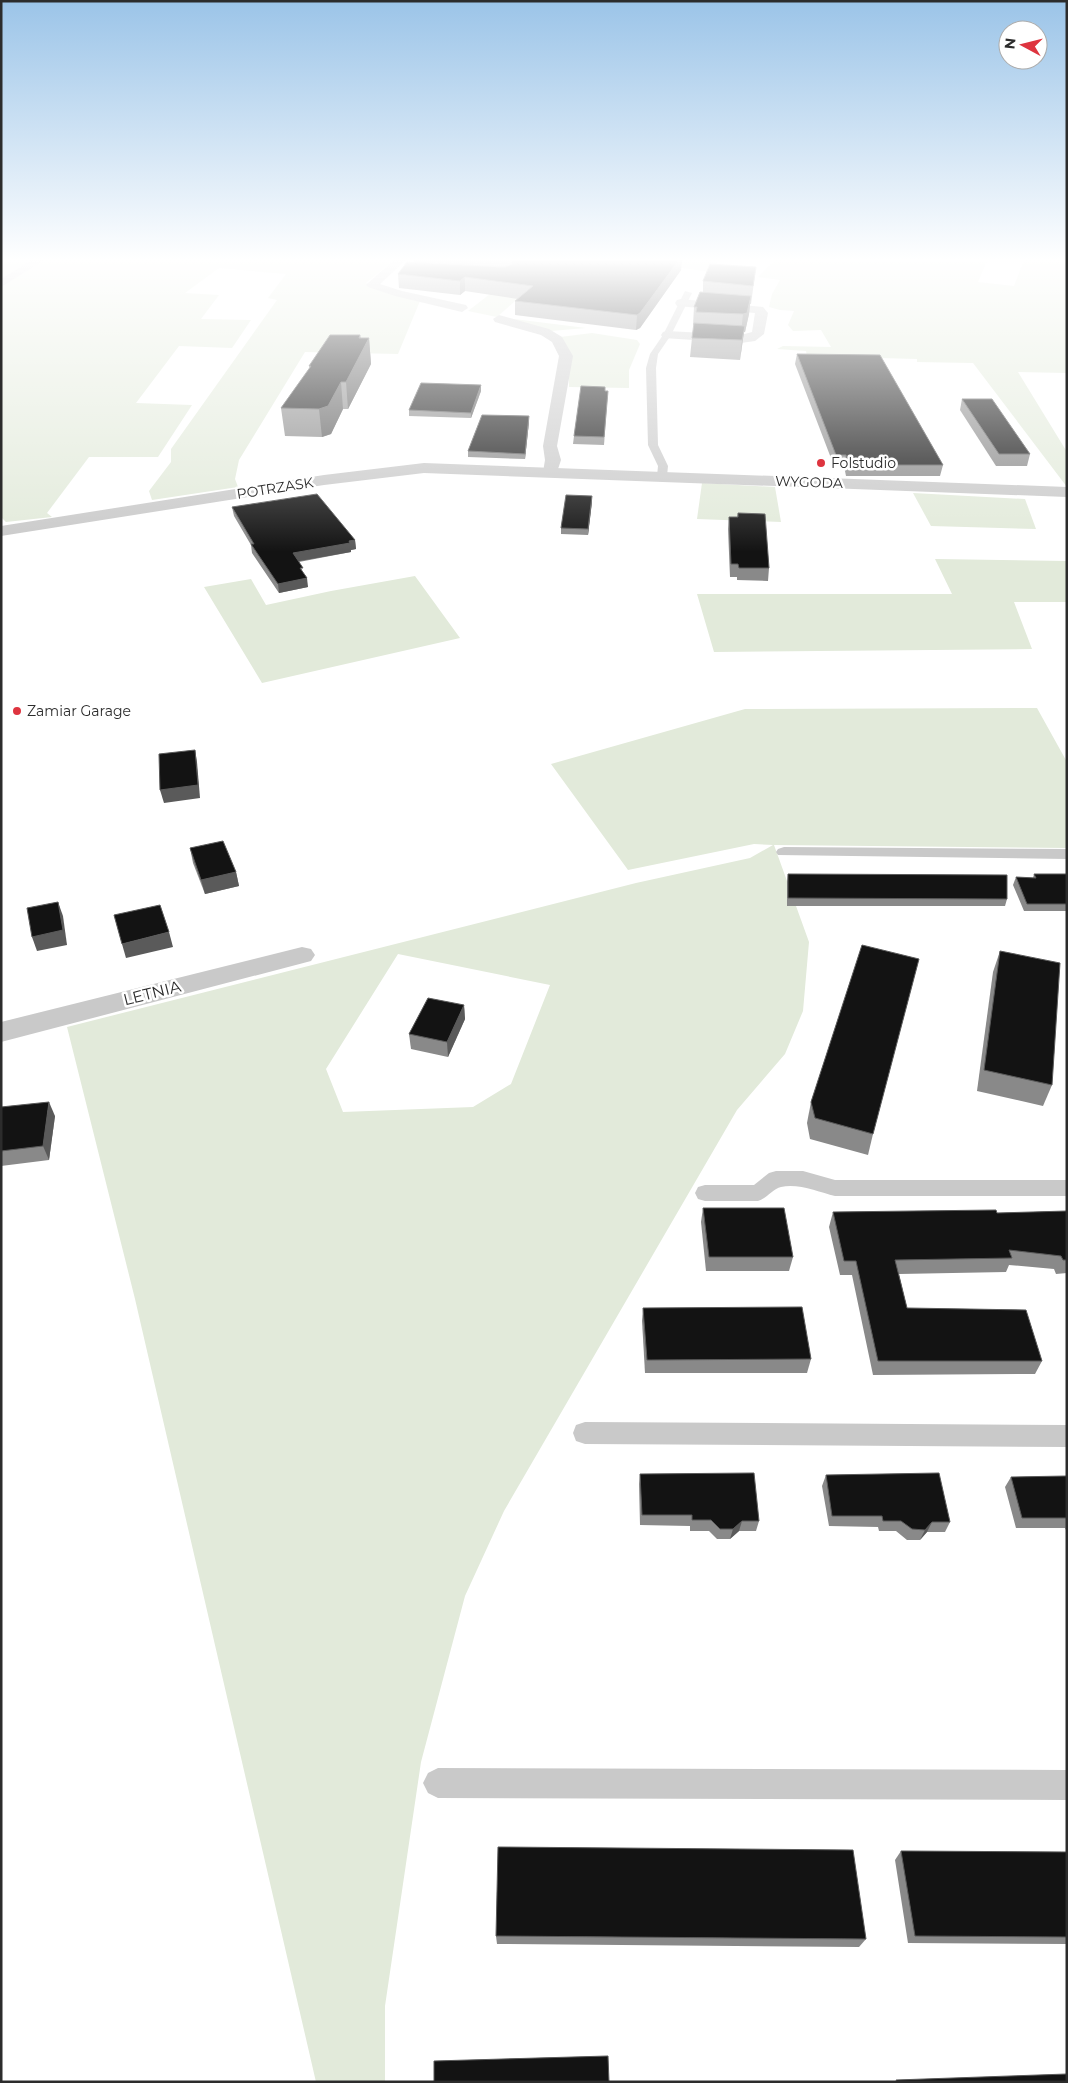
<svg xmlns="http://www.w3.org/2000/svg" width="1068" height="2083" font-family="Montserrat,sans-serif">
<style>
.green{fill:#e2eada;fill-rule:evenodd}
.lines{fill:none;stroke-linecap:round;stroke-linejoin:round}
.service{fill:#c9c9c9;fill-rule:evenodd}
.minor{fill:#c9c9c9;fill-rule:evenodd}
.tertiary{fill:#c9c9c9;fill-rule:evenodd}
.wall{fill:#898989}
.shaded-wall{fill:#5a5a5a}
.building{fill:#131313;stroke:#5a5a5a}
.poi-dot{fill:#de343f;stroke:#fff;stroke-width:2}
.labels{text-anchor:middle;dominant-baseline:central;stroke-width:5;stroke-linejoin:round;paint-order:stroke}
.far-poi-label{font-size:14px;fill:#2c2c2c;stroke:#fff;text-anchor:start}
.far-street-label{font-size:14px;fill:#2c2c2c;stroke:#fff}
.street-label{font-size:16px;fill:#2c2c2c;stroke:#fff}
</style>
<rect width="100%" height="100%" fill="#fff"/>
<g class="green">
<path d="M1 260H36L1 280Z"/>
<path d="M45 260H394L366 283 403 297 420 301 398 354 305 352 239 460 235 479 238 487 152 500 149 491 171 462V449L277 300 268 298 286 274 219 268 185 293 219 295 201 319 251 320 232 348 179 346 136 403 192 405 158 457H89L47 513 52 517 6 522 1 517V286Z"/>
<path d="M534 260H562L497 317 468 311Z"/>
<path d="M624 260H720L711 272Z"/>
<path d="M775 260 987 261 978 282 1014 286 1024 260H1067V373L1018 372 1067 452V487L973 363 917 362V359L807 356 806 351 777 349 783 346 831 347 821 330 793 331 788 325 794 311 780 310 769 307 772 294 780 280 758 277Z"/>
<path d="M507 318 586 328 551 331Z"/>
<path d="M592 333 637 340 640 344 629 370V388L569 387V356L560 337Z"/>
<path d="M702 483 775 487 781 522 697 519Z"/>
<path d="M913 493 1025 499 1036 529 931 526Z"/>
<path d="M935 559 1067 561V602H1014L1032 649 714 652 697 594H952Z"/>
<path d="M415 576 460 638 262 683 204 587 251 579 266 605 331 591Z"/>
<path d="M1037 708 1067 762V848L774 845 809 942 803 1011 785 1054 737 1110 504 1511 465 1596 421 1762 385 2006V2082H316L135 1299 67 1027 636 883 750 858 773 845 754 844 628 870 551 764 745 709ZM398 954 550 985 511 1084 473 1107 343 1112 326 1069Z"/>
</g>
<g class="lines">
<g class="service">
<path d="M685 291 692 293 671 335 658 354 656 368 658 445 668 466 667 476 662 479 657 476 658 466 648 445 646 368 650 354 663 335Z"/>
<path d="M784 847 1067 849V859L778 855 776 852 778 849Z"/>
<path d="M776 1171H803L835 1180H1067V1196H835C819 1192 798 1183 781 1187 773 1189 767 1198 758 1201H705L698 1199 695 1193 698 1187 705 1185H754L769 1173Z"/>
<path d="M585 1422 1067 1425V1447L585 1444 576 1441 573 1433 576 1425Z"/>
<path d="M438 1768 1067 1770V1800L438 1798 428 1793 423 1783 428 1773Z"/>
</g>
<g class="minor">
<path d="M32 260H45L1 287V279Z"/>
<path d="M394 260H406L380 284 402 291 466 305 468 308 462 312 395 296 368 287 366 285 368 283Z"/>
<path d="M681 299 763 307 768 313 764 334 755 341 741 343 663 338 661 335 663 332 667 331 741 335 752 332 755 313 677 306 675 303 677 300Z"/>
<path d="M499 315 549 329 562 337 573 356 557 446 561 460 556 475H546L543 472 545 460 543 446 559 356 552 342 541 335 495 322 493 319Z"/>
<path d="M302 947 311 949 315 955 311 961 1 1042V1022Z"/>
</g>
<path class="tertiary" d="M424 463 1067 487V497L424 473 324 485 1 536V526L324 475Z"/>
</g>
<g class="wall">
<path d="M414 260H682L681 270 640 328 636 330 515 315V301L518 299 465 291 460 295 399 288 398 274 414 262Z"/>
<path d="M756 267 751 304H750L749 314 745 332H744L740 360 690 357 692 338 694 325H693L694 307 703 292V281Z"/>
<path d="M360 335 361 338H369L371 364 348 409H343L331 434 322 437 285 436 281 408 310 368 309 366Z"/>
<path d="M797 354 943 465 940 476H846L844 466H834L795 364Z"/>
<path d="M481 385V391L471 418 409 416V410Z"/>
<path d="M605 391H608L604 445 573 444 574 436Z"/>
<path d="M962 399 1030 454 1027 466H996L960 410Z"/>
<path d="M529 422 525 459 468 457V451Z"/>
<path d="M592 502 588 535 561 534V528Z"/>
<path d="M232 507 355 540 356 549 351 550V552L299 562 308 587 279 593 252 553 251 545 234 516Z"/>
<path d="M738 513 769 568 768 581 737 580V577H730L728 529 729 517H737Z"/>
<path d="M190 848 236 872 239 886 205 894 193 863Z"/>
<path d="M788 874 1007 899 1005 906H787V882Z"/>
<path d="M1034 874H1067V911H1024L1013 885 1016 877 1033 878Z"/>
<path d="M1000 951 1052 1085 1043 1106 977 1091 993 972Z"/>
<path d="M464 1005 465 1019 448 1057 411 1049 409 1034Z"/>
<path d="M811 1102 873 1134 868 1155 810 1139 807 1123Z"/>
<path d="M1 1107 55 1116 49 1160 1 1166Z"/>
<path d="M703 1208 793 1257 789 1271H706L701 1222Z"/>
<path d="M1067 1211V1273L1056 1274 1054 1269 1009 1265 1006 1272 899 1274 907 1308 1042 1361 1035 1374 873 1375 852 1275H840L829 1227 833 1212 997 1213Z"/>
<path d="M643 1308 811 1359 807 1373H645L642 1321Z"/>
<path d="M640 1474 759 1521 756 1531H739L730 1539H717L709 1531H690V1526L640 1525 639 1484Z"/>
<path d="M826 1475 950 1522 945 1532H927L920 1540H907L896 1531H879L878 1527 829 1526 822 1486Z"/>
<path d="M1067 1476V1532L1065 1528H1016L1005 1487 1011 1477Z"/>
<path d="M901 1851 1067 1852V1944L908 1943 895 1860Z"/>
<path d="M496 1936 866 1939 859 1947 497 1944Z"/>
</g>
<g class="shaded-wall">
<path d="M679 260H682L681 270 640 328 636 330 637 315Z"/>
<path d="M465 277V291L460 295V281Z"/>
<path d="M751 296 749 314 745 332H744L740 360 742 340 741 333 743 314Z"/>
<path d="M360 335 362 351 369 338 371 364 348 409 346 382 359 338Z"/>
<path d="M341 382 343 409 331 434 322 437 319 409Z"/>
<path d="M481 385V391L471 418V413Z"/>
<path d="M529 416V422L525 459V454Z"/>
<path d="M592 496V502L588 535V529Z"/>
<path d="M355 540 356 549 351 550V552L294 562 293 553Z"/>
<path d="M307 578 308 587 279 593 278 584Z"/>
<path d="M195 750 197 762 200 798 164 803 160 790Z"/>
<path d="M236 872 239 886 205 894 201 880Z"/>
<path d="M58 902 63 916 67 945 37 951 32 937Z"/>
<path d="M169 932 173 947 126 958 122 944Z"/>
<path d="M464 1005 465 1019 448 1057 447 1042Z"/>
<path d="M49 1102 55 1116 49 1160 43 1146Z"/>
<path d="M742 1521 739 1531 730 1539 733 1529Z"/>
<path d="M932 1522 927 1532 920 1540 925 1530Z"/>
</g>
<g class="building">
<path d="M511 260H679L640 313 637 315 515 301 533 286 465 277 460 281 398 274 407 262 505 267 512 264Z"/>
<path d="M710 264 756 267 753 286 703 281Z"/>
<path d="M700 292 751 296 747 313 743 314 696 312 697 307H694Z"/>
<path d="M694 323 745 326 742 340 692 338Z"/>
<path d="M330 335H360L359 338H369L346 382H341L328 406 319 409 281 408 311 366H309Z"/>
<path d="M797 354 880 355 943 465H847L846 455H836Z"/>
<path d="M421 383 481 385 471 413 409 410Z"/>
<path d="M581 386 605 387V391H608L604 437 574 436Z"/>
<path d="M962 399H992L1030 454H999Z"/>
<path d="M482 415 529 416 525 454 468 451Z"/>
<path d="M317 494 355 540 349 541 350 543 293 553 303 568H300L307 578 278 584 251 544H254L232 507Z"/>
<path d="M566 495 592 496 588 529 561 528Z"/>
<path d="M738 513 765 514 769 568H739L738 564H731L729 517H738Z"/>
<path d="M195 750 198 785 160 790 159 754Z"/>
<path d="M223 841 236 872 201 880 190 848Z"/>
<path d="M788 874 1007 875V899L788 898Z"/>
<path d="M1034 874H1067V904H1027L1016 877 1036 878Z"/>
<path d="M58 902 63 930 32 937 27 908Z"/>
<path d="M160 905 169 932 122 944 114 915Z"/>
<path d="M862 945 919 959 873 1134 815 1118 811 1102Z"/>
<path d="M1000 951 1060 963 1052 1085 984 1070Z"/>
<path d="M428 998 464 1005 447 1042 409 1034Z"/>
<path d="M49 1102 43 1146 1 1151V1107Z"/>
<path d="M703 1208H784L793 1257H709Z"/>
<path d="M996 1210 997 1213 1067 1211V1260H1063L1061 1256 1009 1250 1012 1258 895 1260 907 1308 1026 1310 1042 1361H878L856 1261H844L833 1212Z"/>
<path d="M802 1307 811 1359 647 1360 643 1308Z"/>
<path d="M754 1473 759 1521H742L733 1529H720L711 1520H692V1515H642L640 1474Z"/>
<path d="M939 1473 950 1522H932L925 1530 912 1529 901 1521H883L882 1516H832L826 1475Z"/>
<path d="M1067 1476V1518H1022L1011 1477Z"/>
<path d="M498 1847 853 1850 866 1939 496 1936Z"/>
<path d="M901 1851 1067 1852V1937L915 1936Z"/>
<path d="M608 2056 609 2082H434V2061Z"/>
<path d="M1067 2074V2082H897L896 2080Z"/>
</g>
<linearGradient id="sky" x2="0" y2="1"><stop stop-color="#9bc4e8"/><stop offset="0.47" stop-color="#fff"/><stop offset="1" stop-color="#fff" stop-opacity="0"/></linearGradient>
<rect width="1068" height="552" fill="url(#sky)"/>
<g class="poi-dot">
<circle cx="821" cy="463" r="5"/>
<circle cx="17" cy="711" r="5"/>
</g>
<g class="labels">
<g class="far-poi-label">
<text x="831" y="463">Folstudio</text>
<text x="27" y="711">Zamiar Garage</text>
</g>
<g class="far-street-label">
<text transform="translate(809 482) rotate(2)">WYGODA</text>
<text transform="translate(275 488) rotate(-9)">POTRZASK</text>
</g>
<g class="street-label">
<text transform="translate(152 993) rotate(-14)">LETNIA</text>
</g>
</g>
<rect width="1068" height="2083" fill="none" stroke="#2c2c2c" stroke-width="5"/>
<g transform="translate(1023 45) rotate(277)"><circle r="24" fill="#ffffff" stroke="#ababab"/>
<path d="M0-4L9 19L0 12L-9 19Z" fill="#de343f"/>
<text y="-8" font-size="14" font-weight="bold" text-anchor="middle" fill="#2c2c2c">N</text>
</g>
</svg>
